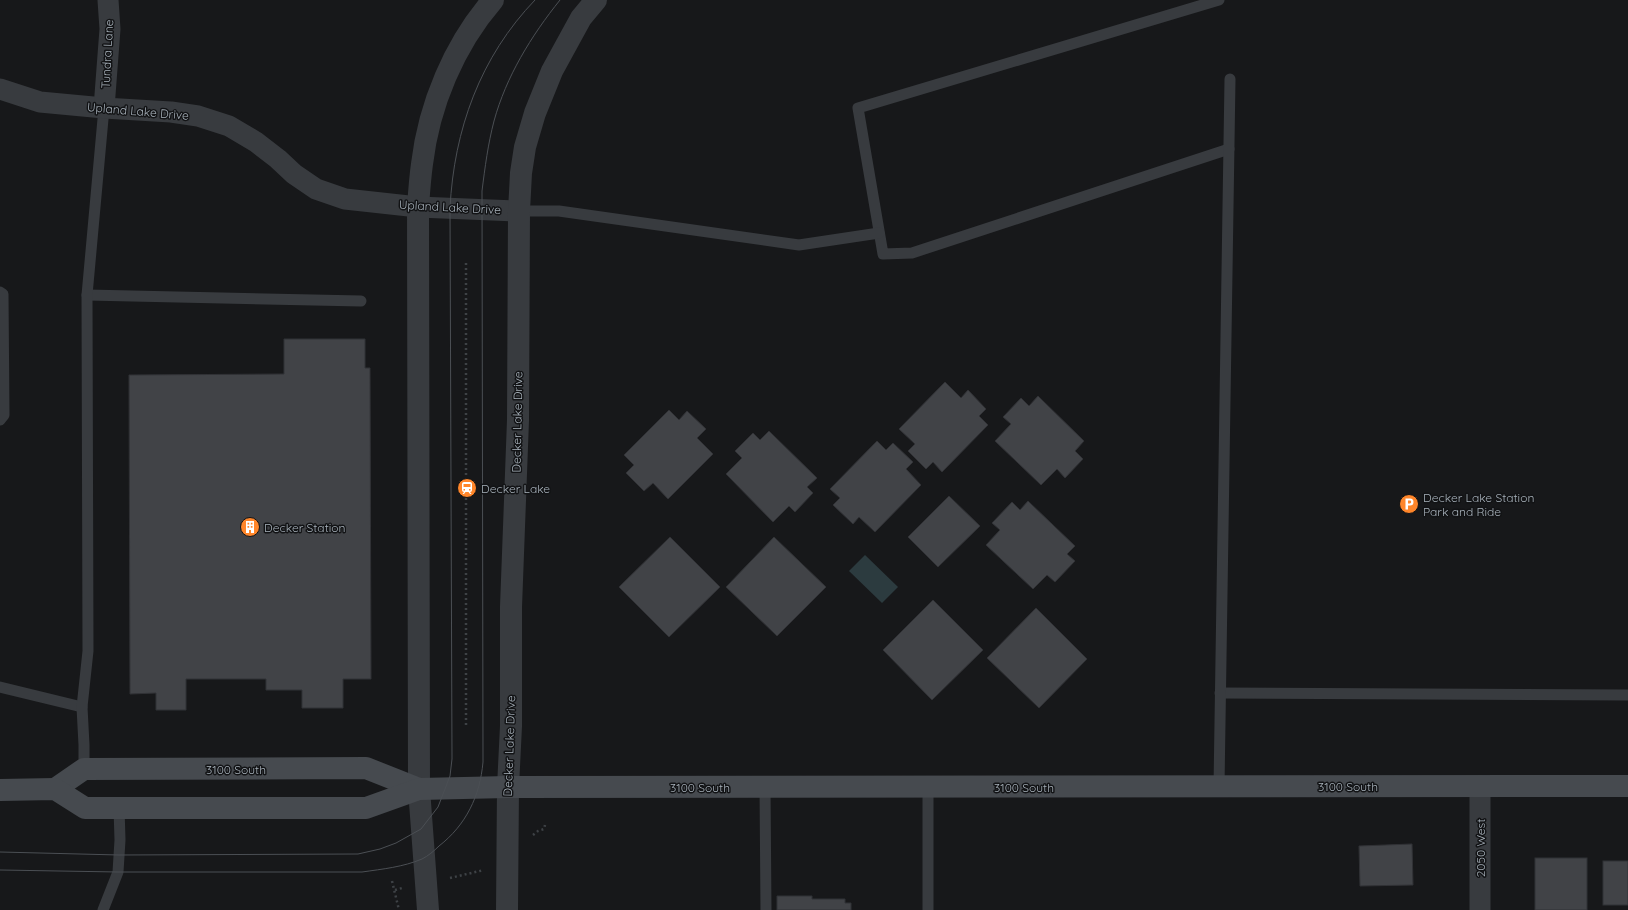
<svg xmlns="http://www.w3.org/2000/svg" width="1628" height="910" font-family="Quicksand,sans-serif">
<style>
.water{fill:#2c3b3f}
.building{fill:#414347;stroke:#313236}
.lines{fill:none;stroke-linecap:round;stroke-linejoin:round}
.path{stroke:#3e4246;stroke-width:2.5;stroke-dasharray:2 3;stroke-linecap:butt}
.service{stroke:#383b3f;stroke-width:11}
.minor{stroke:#383b3f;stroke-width:21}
.tertiary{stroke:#383b3f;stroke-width:22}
.secondary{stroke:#464a4f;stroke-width:22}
.tram{stroke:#4b4f54;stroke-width:1}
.labels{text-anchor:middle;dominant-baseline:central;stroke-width:3;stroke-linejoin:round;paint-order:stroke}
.street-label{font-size:12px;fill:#a8b2bb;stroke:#121315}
.poi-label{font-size:12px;fill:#a8b2bb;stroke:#121315;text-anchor:start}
</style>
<rect width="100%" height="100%" fill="#17181a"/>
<path class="water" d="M865 555 898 587 882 603 849 571Z"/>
<g class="building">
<path d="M284 339H365V368H370L371 679H343V708H302V690H266V679H186V710H156V693L130 694 129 375 284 374Z"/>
<path d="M945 382 961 398 968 390 986 409 979 416 988 425 942 472 933 462 926 469 908 451 915 444 899 429Z"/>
<path d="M1038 396 1084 441 1075 451 1083 459 1065 478 1057 469 1041 485 995 441 1011 424 1003 417 1021 398 1029 406Z"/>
<path d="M669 410 679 420 687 411 706 429 697 438 713 454 668 499 653 483 644 491 626 473 634 465 624 455Z"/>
<path d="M769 431 817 478 807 487 813 493 795 512 789 506 773 522 726 474 742 458 735 451 753 433 760 440Z"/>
<path d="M877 441 886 450 893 443 913 462 906 469 921 485 875 532 859 517 853 524 833 505 840 498 830 489Z"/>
<path d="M949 496 980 526 938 567 908 537Z"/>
<path d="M1028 501 1075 546 1067 554 1075 561 1055 582 1047 575 1033 589 986 545 1000 530 992 523 1012 502 1020 510Z"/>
<path d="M670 537 720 587 669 637 619 587Z"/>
<path d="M774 537 826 587 777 636 726 587Z"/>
<path d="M933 600 983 650 932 700 883 650Z"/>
<path d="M1036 608 1087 659 1039 708 987 658Z"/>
<path d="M1412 844 1413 885 1360 886 1359 846Z"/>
<rect x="1535" y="858" width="52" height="52"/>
<rect x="1603" y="861" width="25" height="44"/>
<path d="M777 896H812V899H845V903H851V910H777Z"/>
</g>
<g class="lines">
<g class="path">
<path d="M466 263V726"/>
<path d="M533 835 538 831 544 829 545 825"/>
<path d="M450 878 484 870"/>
<path d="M392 881 399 910"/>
<path d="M395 890 402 888"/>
</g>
<g class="service">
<path d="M1219 0 858 108 883 254 912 253 1229 149"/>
<path d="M519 211H559L799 245 879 233"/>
<path d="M0 292 3 294 4 415 0 420"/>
<path d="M87 295 361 301"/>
<path d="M0 687 82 707"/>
<path d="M1220 693 1628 695"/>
<path d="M84 769V745L82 707 88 651 87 295 104 108"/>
<path d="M765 787 766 910"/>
<path d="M928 787V910"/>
<path d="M1219 787 1230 79"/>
<path d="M103 910 118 872 120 840 119 808"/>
</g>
<g class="minor">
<path d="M0 89 40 102 104 108 171 112 198 116 229 126 256 142 278 159 294 174 316 189 345 199 418 207 519 211"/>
<path d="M104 108 110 29 108 0"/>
<path d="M1480 786V910"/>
</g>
<g class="tertiary">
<path d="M428 910 419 789 418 207C419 193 420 178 422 164 429 105 454 45 493 0"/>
<path d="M507 910 508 787 511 726V607L518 420 519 211 521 173 525 147 535 113 552 71 581 18 596 0"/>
</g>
<g class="secondary">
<path d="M55 789 84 769 366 768 419 789"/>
<path d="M0 790 55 789 85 808H366L419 789 508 787 1628 786"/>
</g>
<g class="tram">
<path d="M0 852 119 855 358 854 380 849 396 843 421 829 438 807 450 776 452 759 450 208C454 130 480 57 535 0"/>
<path d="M0 870 118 872H362C383 869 403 867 422 859 428 856 434 851 439 846 466 825 480 796 483 762L482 191C485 167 488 144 494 121 506 77 531 36 560 0"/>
</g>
</g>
<defs>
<symbol id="station-disc" viewBox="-11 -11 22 22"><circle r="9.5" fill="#ff862a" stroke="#121315"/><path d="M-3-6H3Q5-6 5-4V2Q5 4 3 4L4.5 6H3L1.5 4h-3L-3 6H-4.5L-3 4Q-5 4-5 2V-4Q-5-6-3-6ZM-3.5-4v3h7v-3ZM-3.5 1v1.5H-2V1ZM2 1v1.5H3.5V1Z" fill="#fff"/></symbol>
<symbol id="parking-disc" viewBox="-11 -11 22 22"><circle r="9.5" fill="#ff862a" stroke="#121315"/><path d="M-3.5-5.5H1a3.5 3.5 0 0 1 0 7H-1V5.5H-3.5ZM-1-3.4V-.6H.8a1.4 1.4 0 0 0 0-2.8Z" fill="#fff"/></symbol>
<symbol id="building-disc" viewBox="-11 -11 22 22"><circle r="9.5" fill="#ff862a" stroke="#121315"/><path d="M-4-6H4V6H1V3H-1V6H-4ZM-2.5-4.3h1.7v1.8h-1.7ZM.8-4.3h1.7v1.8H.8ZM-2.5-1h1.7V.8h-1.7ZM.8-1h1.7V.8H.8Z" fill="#fff"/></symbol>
</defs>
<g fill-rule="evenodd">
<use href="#station-disc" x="456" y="477" width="22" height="22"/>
<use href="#parking-disc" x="1398" y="493" width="22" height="22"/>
<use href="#building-disc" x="239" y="516" width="22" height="22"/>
</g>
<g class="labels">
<g class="street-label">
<text transform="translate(107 54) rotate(-87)">Tundra Lane</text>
<text transform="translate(138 111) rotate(5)">Upland Lake Drive</text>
<text transform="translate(450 207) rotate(3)">Upland Lake Drive</text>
<text transform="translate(517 422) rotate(-89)">Decker Lake Drive</text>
<text transform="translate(509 746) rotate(-88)">Decker Lake Drive</text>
<text x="236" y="769">3100 South</text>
<text x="1348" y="786">3100 South</text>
<text x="700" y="787">3100 South</text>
<text x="1024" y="787">3100 South</text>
<text transform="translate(1480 848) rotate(-90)">2050 West</text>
</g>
<g class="poi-label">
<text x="481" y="488">Decker Lake</text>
<text x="1423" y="497">Decker Lake Station<tspan x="1423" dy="14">Park and Ride</tspan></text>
<text x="264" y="527">Decker Station</text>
</g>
</g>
</svg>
